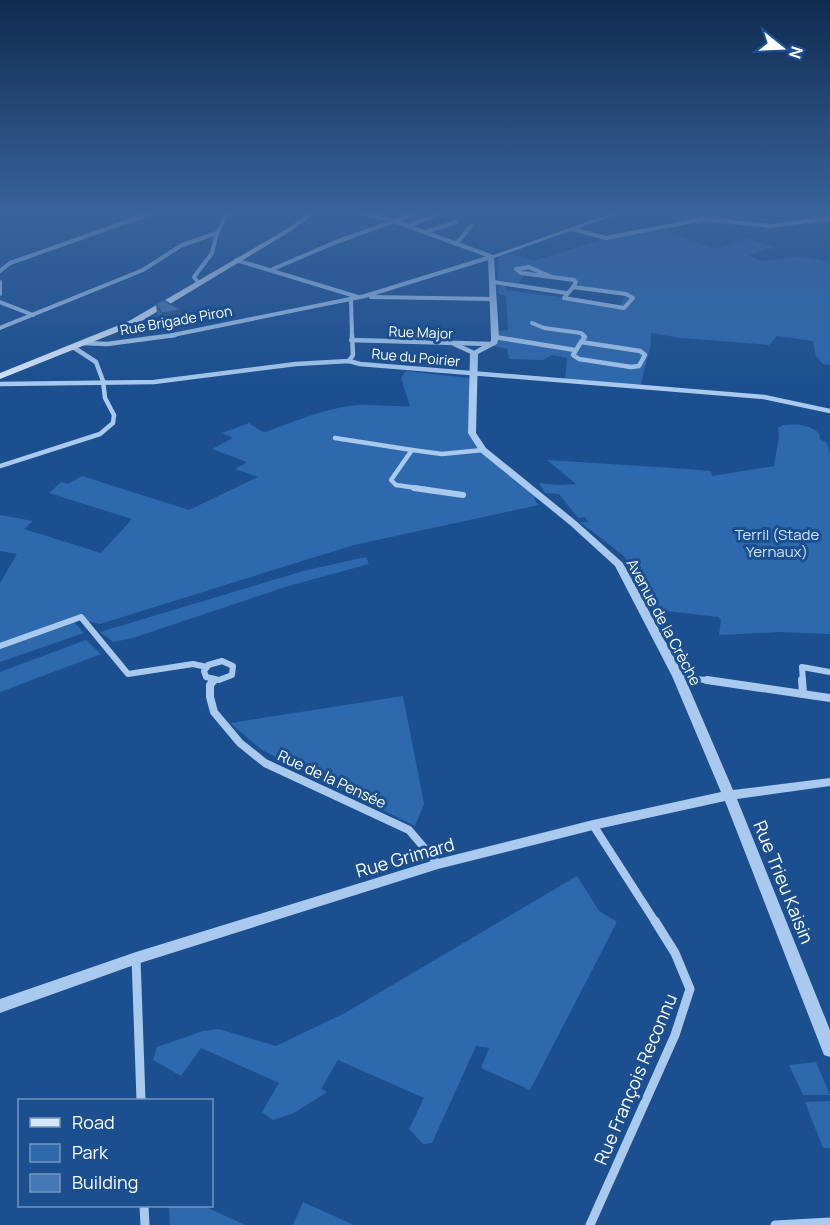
<svg xmlns="http://www.w3.org/2000/svg" width="830" height="1225" font-family="Manrope,sans-serif">
<style>
.green{fill:#2e69ad}
.lines{fill:none;stroke-linecap:round;stroke-linejoin:round}
.minor-far4{stroke:#a9c9ee;stroke-width:4}
.minor-far3{stroke:#a9c9ee;stroke-width:4.5}
.minor-far2{stroke:#a9c9ee;stroke-width:6}
.minor-far1{stroke:#a9c9ee;stroke-width:8}
.minor{stroke:#a9c9ee;stroke-width:9}
.tertiary{fill:#a9c9ee;fill-rule:evenodd}
.secondary{fill:#d6e6fa;fill-rule:evenodd}
.wall{fill:#3a679d}
.shaded-wall{fill:#305480}
.building{fill:#4478b7;stroke:#305480;stroke-width:1.5}
.labels{text-anchor:middle;dominant-baseline:central;stroke-width:6;stroke-linejoin:round;paint-order:stroke}
.far-street-label{font-size:14px;fill:#fff;stroke:#1b4f8f}
.park-label{font-size:15px;fill:#cfe3fa;stroke:#1b4f8f}
.street-label{font-size:15px;fill:#fff;stroke:#1b4f8f}
.near-street-label{font-size:18px;fill:#fff;stroke:#1b4f8f}
</style>
<rect width="100%" height="100%" fill="#1b4f8f"/>
<g class="green">
<path d="M661 228 714 249 747 238 775 247 748 255 760 261 802 256 830 262V365L823 364 816 356 813 341 777 336 769 345 681 338 651 333V343L641 384 630 385 565 380 567 358 552 355 543 360 509 359 507 349 493 346 498 339 499 331 508 330 506 296 497 293 501 285 506 286V290L620 305 626 294 579 286V283L574 280 526 274 518 283 498 280 499 256 504 252 534 261 606 238Z"/>
<path d="M406 371 469 378 470 418 476 443 536 498 534 499 539 505 354 545 100 624 77 619 75 623 84 633 0 662V583L17 554 0 551V515L33 521 24 529 101 553 132 519 49 493 61 482 68 484 82 476 189 510 258 477 235 469 247 462 212 449 233 438 222 433 249 423 261 431 266 432C295 421 326 408 357 405 373 404 392 407 410 406L401 378Z"/>
<path d="M783 425C796 424 808 424 819 433L820 439 827 443 830 455V634L780 632 719 635 721 620 718 617 657 610 624 556 580 522H588L585 517 578 518 559 494 545 493 539 483 559 485 576 484 547 460 688 469 711 471 712 476 774 466 779 436 778 428Z"/>
<path d="M366 557 369 564 285 587 133 638 113 642 100 632 307 570Z"/>
<path d="M86 640 101 654 0 692V672Z"/>
<path d="M403 696 424 804 415 826 262 750 230 723Z"/>
<path d="M577 876 599 911 617 922 530 1090 481 1068 489 1048 476 1046 432 1143 423 1144 409 1129 424 1098 338 1060 321 1089 327 1092 294 1113 273 1120 262 1112 279 1083 201 1048 181 1076 153 1060 157 1047 203 1031 219 1029 276 1046 345 1013Z"/>
<path d="M816 1062 830 1095H803L789 1065Z"/>
<path d="M830 1101V1148H823L805 1102Z"/>
<path d="M303 1202 354 1225H293Z"/>
<path d="M169 1206H204L245 1225H170Z"/>
</g>
<g class="lines">
<g class="minor-far4">
<path d="M363 213 394 221 490 256"/>
<path d="M408 226 441 213"/>
<path d="M572 229 606 238 704 219 770 226 830 218"/>
<path d="M426 232 456 222"/>
<path d="M456 244 472 225"/>
<path d="M236 260 358 297"/>
<path d="M273 269 336 242 417 213"/>
<path d="M0 271 10 263 152 213"/>
<path d="M552 277 529 267 516 269 521 273 574 280 576 282 573 287"/>
<path d="M0 282V294"/>
<path d="M198 282 194 277 212 253 217 233 228 213"/>
<path d="M494 282 566 293"/>
<path d="M573 287 626 294 633 298 624 308 564 298Z"/>
<path d="M371 297 493 299"/>
<path d="M351 299 352 336"/>
<path d="M0 302 33 315"/>
<path d="M532 323 544 328 581 333 584 336"/>
<path d="M0 328 143 270 182 245 217 233"/>
<path d="M168 336 365 296 491 257"/>
</g>
<g class="minor-far3">
<path d="M495 337 575 350"/>
<path d="M351 340 491 344"/>
<path d="M581 342 585 337 583 335"/>
<path d="M581 342 640 351 645 355 639 366 631 367 579 359 573 355Z"/>
<path d="M83 343 107 344 175 335"/>
<path d="M454 344 474 353"/>
<path d="M349 361 353 355 352 335"/>
<path d="M0 384 154 382 296 364 349 361 360 364 764 397 830 411"/>
<path d="M335 438 412 450"/>
<path d="M0 466 100 434 113 423 114 415 105 398 103 381 96 362 73 347"/>
<path d="M424 489 396 485 391 480 412 450 442 454 483 450"/>
</g>
<g class="minor-far2">
<path d="M414 488 463 495"/>
<path d="M0 646 81 617 128 674 193 664 207 667"/>
<path d="M222 661 233 666 232 675 219 680 206 677 204 671 208 665Z"/>
<path d="M679 676 717 682"/>
<path d="M803 682 802 667 830 672"/>
</g>
<g class="minor-far1">
<path d="M214 680 210 685V697L214 712 240 743 265 763 409 830 438 864"/>
<path d="M707 680 830 698"/>
<path d="M802 680 803 694"/>
<path d="M593 825 656 923"/>
</g>
<g class="minor">
<path d="M136 958 141 1100"/>
<path d="M144 1206 145 1225"/>
<path d="M590 1225 675 1035 690 989 675 953 655 921"/>
<path d="M775 1225 830 1222"/>
</g>
<path class="tertiary" d="M612 213H621L494 258 499 337 497 344 478 354 476 433 486 448 576 521 623 563 684 676 733 790 830 778V786L737 799 830 1030V1057L824 1055 822 1050 725 801 593 830 438 869 137 964 0 1013V999L136 952 438 859 593 820 721 792 672 676 615 566 570 525 480 452 468 433 470 353 491 341V337L488 257Z"/>
<path class="secondary" d="M309 213H316L291 231 135 325 0 379V373L129 321 287 229Z"/>
</g>
<path class="wall" d="M156 304 182 320 164 323 157 314Z"/>
<path class="shaded-wall" d="M181 310 182 320 164 323 162 313Z"/>
<path class="building" d="M163 300 181 310 162 313 156 304Z"/>
<linearGradient id="sky" x2="0" y2="1"><stop stop-color="#0f2b4f"/><stop offset="0.55" stop-color="#39639b"/><stop offset="1" stop-color="#39639b" stop-opacity="0"/></linearGradient>
<rect width="830" height="385" fill="url(#sky)"/>
<g class="labels">
<g class="far-street-label">
<text transform="translate(176 320) rotate(-10)">Rue Brigade Piron</text>
<text transform="translate(421 332) rotate(2)">Rue Major</text>
<text transform="translate(416 357) rotate(5)">Rue du Poirier</text>
</g>
<g class="park-label">
<text x="777" y="534">Terril (Stade<tspan x="777" dy="17">Yernaux)</tspan></text>
</g>
<g class="street-label">
<text transform="translate(664 622) rotate(62)">Avenue de la Crèche</text>
<text transform="translate(332 779) rotate(25)">Rue de la Pensée</text>
</g>
<g class="near-street-label">
<text transform="translate(405 857) rotate(-16)">Rue Grimard</text>
<text transform="translate(784 882) rotate(68)">Rue Trieu Kaisin</text>
<text transform="translate(635 1079) rotate(-67)">Rue François Reconnu</text>
</g>
</g>
<rect x="18" y="1099" width="195" height="108" fill="#1b4f8f" stroke="#7695bc" stroke-width="1.5"/>
<rect x="30" y="1118" width="30" height="9" fill="#d6e6fa" stroke="#7695bc" stroke-width="1.5"/>
<text x="72" y="1129" font-size="18" fill="#ffffff">Road</text>
<rect x="30" y="1144" width="30" height="18" fill="#2e69ad" stroke="#7695bc" stroke-width="1.5"/>
<text x="72" y="1159" font-size="18" fill="#ffffff">Park</text>
<rect x="30" y="1174" width="30" height="18" fill="#4478b7" stroke="#7695bc" stroke-width="1.5"/>
<text x="72" y="1189" font-size="18" fill="#ffffff">Building</text>
<g transform="translate(782 48) rotate(108)" stroke="#1b4f8f" stroke-width="4.5" paint-order="stroke">
<path d="M0-4.5L10 22L0 15L-10 22Z" fill="#ffffff"/>
<text y="-9" font-size="16" font-weight="bold" text-anchor="middle" fill="#ffffff">N</text>
</g>
</svg>
